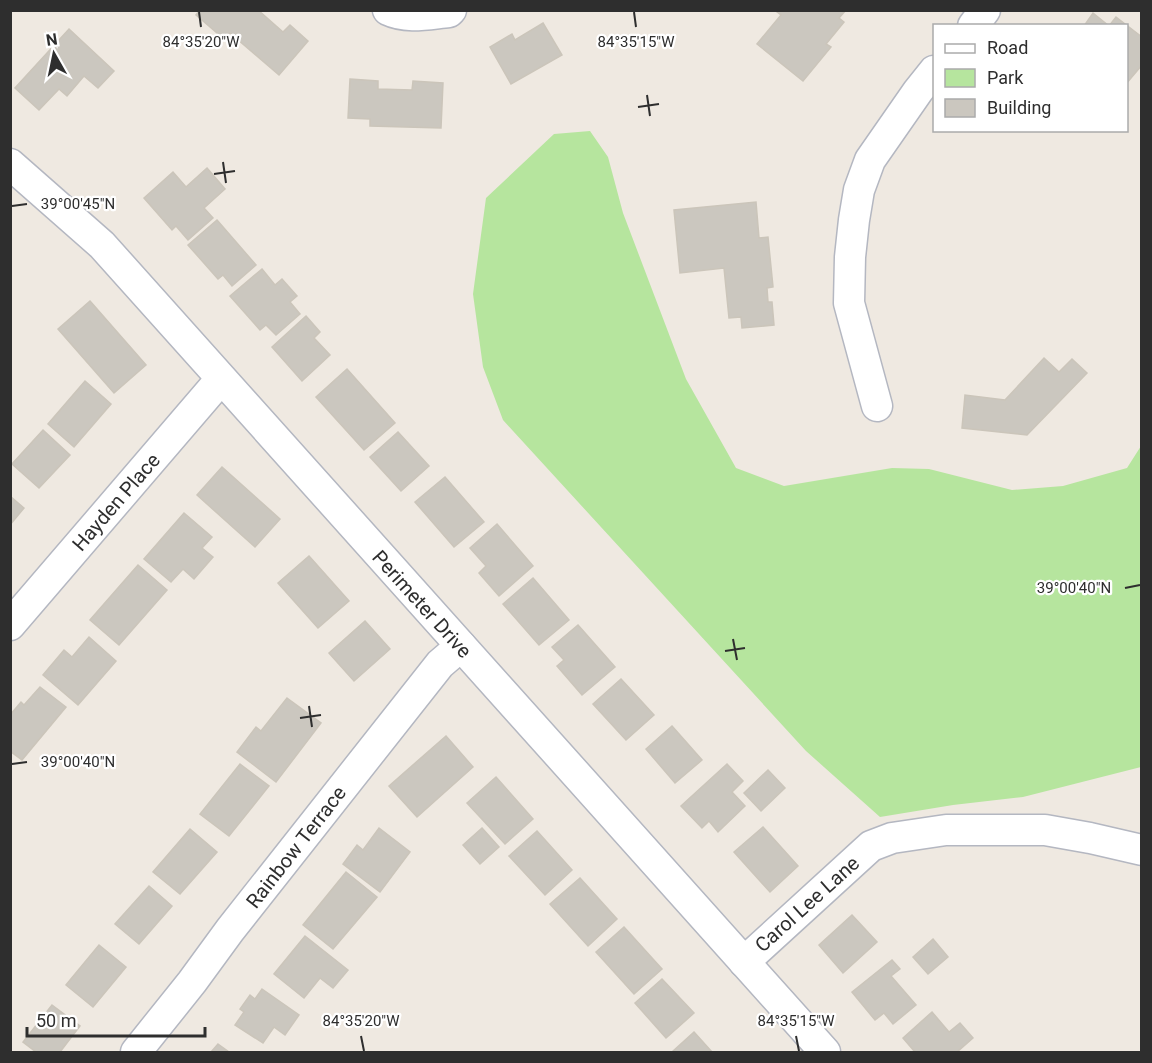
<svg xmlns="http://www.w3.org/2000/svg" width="1152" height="1063" font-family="Roboto,sans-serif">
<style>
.green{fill:#b6e59e}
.building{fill:#cbc7bf;stroke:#cbc5ba;stroke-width:1.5}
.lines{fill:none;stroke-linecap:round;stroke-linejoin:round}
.minor-casing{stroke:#b4b7c1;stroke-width:33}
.minor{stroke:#fff;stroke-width:30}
.ticks{fill:none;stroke:#2e2e2e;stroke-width:2}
.labels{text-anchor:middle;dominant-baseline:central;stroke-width:4.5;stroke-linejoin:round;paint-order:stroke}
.street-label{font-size:20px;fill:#2e2e2e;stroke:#fff}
.ticks-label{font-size:15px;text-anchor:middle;fill:#2e2e2e;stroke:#fff;stroke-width:4.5;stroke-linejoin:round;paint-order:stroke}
</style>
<rect width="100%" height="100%" fill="#efe9e1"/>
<path class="green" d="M590 131 608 157 623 213 686 379 736 468 784 486 892 468 929 469 1012 490 1063 486 1127 468 1141 446V767L1023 797 953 805 880 817 806 751 503 420 483 367 473 294 486 198 554 134Z"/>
<g class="building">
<path d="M200 10H258L283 32 290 25 308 41 279 75 230 33 224 39 196 15Z"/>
<path d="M779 10H846L839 18 844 22 826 44 831 47 803 81 757 44 781 15 777 12Z"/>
<path d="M1093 13 1109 26H1084Z"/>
<path d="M1116 17 1142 37V65L1126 84V26H1109Z"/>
<path d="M543 23 562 55 511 84 490 47 512 34 515 40Z"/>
<path d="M69 29 114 71 98 88 84 76 67 96 59 89 39 110 15 88Z"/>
<path d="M350 79 378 81V89L412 90 413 81 443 83 441 128 370 126V119L348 118Z"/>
<path d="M207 168 225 189 204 208 213 218 188 240 176 226 172 230 144 198 173 172 186 187Z"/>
<path d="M756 202 759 238 768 237 773 287 767 288 768 302H772L774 325 742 328 741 317 729 318 724 268 680 273 674 210Z"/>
<path d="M217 220 256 265 232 286 223 275 218 279 188 245Z"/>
<path d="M262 269 275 285 282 279 297 296 290 302 300 314 276 335 266 325 260 330 230 296Z"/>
<path d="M90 301 146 365 114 393 58 329Z"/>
<path d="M306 316 320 332 314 338 330 355 302 381 272 347Z"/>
<path d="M1044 358 1059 372 1072 359 1087 373 1027 435 962 428 965 395 1005 400Z"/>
<path d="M347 369 395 423 364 450 316 397Z"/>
<path d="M85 381 111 404 74 447 48 424Z"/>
<path d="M43 430 70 455 39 488 12 464Z"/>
<path d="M398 432 429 466 401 491 370 457Z"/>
<path d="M222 467 280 519 255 547 197 495Z"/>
<path d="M445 477 484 522 454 547 415 502Z"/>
<path d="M10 496 24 508 10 525Z"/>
<path d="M184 513 212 537 202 548 213 557 194 579 183 569 171 582 144 559Z"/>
<path d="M497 524 533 566 499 596 479 573 486 566 470 548Z"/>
<path d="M309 556 349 601 318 628 278 583Z"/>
<path d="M138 565 167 590 119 645 90 620Z"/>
<path d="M533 578 569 620 539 645 503 604Z"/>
<path d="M365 621 390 649 354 681 329 653Z"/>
<path d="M578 625 615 667 582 695 557 666 564 660 552 647Z"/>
<path d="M89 637 116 661 78 705 43 675 64 650 72 657Z"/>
<path d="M621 679 654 715 626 740 593 704Z"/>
<path d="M40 687 66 707 22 760 10 751V715L21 702 24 705Z"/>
<path d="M287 698 321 723 276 782 237 752 256 727 261 731Z"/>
<path d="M672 726 702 760 675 783 646 749Z"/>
<path d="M446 736 473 767 417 817 389 786Z"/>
<path d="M240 764 269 786 229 836 200 814Z"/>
<path d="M727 764 743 781 732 792 745 806 718 832 709 821 702 828 681 806Z"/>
<path d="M768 770 785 788 761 811 744 793Z"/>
<path d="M496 777 533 819 505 844 467 803Z"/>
<path d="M763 827 798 866 770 892 734 852Z"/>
<path d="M379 828 410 852 380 892 343 864 357 845 363 850Z"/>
<path d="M482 828 499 847 480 864 463 845Z"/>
<path d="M190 829 217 852 180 894 153 872Z"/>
<path d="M537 831 572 870 545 895 509 856Z"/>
<path d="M346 872 377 897 333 949 303 925Z"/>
<path d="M580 878 617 919 588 946 550 904Z"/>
<path d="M149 886 172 906 139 944 115 924Z"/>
<path d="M852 915 877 942 843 973 819 945Z"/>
<path d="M624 927 662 969 634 994 596 952Z"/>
<path d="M305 936 348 970 333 988 320 978 304 998 274 974Z"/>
<path d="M933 939 948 957 928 974 913 957Z"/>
<path d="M99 945 126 967 93 1007 66 985Z"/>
<path d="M892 960 900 969 891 976 916 1005 893 1024 884 1013 875 1020 852 992Z"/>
<path d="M662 979 694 1013 666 1038 635 1003Z"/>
<path d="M262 989 299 1015 285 1035 274 1027 263 1043 235 1025 244 1012 240 1009 250 995 255 999Z"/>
<path d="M52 1005 80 1026 60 1052H36L23 1042Z"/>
<path d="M932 1012 949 1032 960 1023 973 1038 957 1052H915L903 1038Z"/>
<path d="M694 1032 712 1052H672Z"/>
<path d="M218 1044 229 1052H211Z"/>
</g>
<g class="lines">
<defs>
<g id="minor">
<path d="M388 10C407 19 428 14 449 12L451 10"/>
<path d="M973 26 985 10"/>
<path d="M10 164 102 245 825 1052"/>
<path d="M877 406 849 303 850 257 854 220 859 190 870 160 918 91 934 71"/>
<path d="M10 625 221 379"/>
<path d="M744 962 871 846 892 838 946 830H1045L1090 838 1142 850"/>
<path d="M136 1052 192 982 230 930 440 664 461 646"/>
</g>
</defs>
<use href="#minor" class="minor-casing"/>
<use href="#minor" class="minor"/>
</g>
<path class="ticks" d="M199 12 201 27M634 12 636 27M647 95 650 116M638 107 659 104M223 162 226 183M214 174 235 171M12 206 27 204M1125 588 1140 585M733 639 737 660M725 651 745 648M309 706 312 727M300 718 321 715M12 764 27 762M361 1036 364 1051M796 1036 799 1051"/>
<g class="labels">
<g class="street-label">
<text transform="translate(116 502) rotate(-49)">Hayden Place</text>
<text transform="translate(422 604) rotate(48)">Perimeter Drive</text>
<text transform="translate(296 847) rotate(-52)">Rainbow Terrace</text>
<text transform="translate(807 904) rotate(-42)">Carol Lee Lane</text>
</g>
</g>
<g class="ticks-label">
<text x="201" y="47">84°35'20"W</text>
<text x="636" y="47">84°35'15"W</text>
<text x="78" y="209">39°00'45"N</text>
<text x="1074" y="593">39°00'40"N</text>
<text x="78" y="767">39°00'40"N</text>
<text x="361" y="1026">84°35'20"W</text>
<text x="796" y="1026">84°35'15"W</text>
</g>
<rect width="1152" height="1063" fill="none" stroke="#2e2e2e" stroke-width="24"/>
<rect x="933" y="24" width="195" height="108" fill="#ffffff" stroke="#ababab" stroke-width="1.5"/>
<rect x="945" y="44" width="30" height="9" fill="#ffffff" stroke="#ababab" stroke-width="1.5"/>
<text x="987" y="54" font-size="18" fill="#2e2e2e">Road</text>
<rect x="945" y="69" width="30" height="18" fill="#b6e59e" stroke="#ababab" stroke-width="1.5"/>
<text x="987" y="84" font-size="18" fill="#2e2e2e">Park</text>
<rect x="945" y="99" width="30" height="18" fill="#cbc7bf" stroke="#ababab" stroke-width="1.5"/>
<text x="987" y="114" font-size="18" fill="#2e2e2e">Building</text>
<g transform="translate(54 54) rotate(351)" stroke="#ffffff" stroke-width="4.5" paint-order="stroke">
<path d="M0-4.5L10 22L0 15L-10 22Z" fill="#2e2e2e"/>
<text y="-9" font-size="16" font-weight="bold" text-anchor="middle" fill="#2e2e2e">N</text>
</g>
<path d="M27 1027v9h178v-9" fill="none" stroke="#2e2e2e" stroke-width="3"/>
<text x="36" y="1027" font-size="18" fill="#2e2e2e" stroke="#ffffff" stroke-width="4.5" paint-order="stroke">50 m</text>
</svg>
